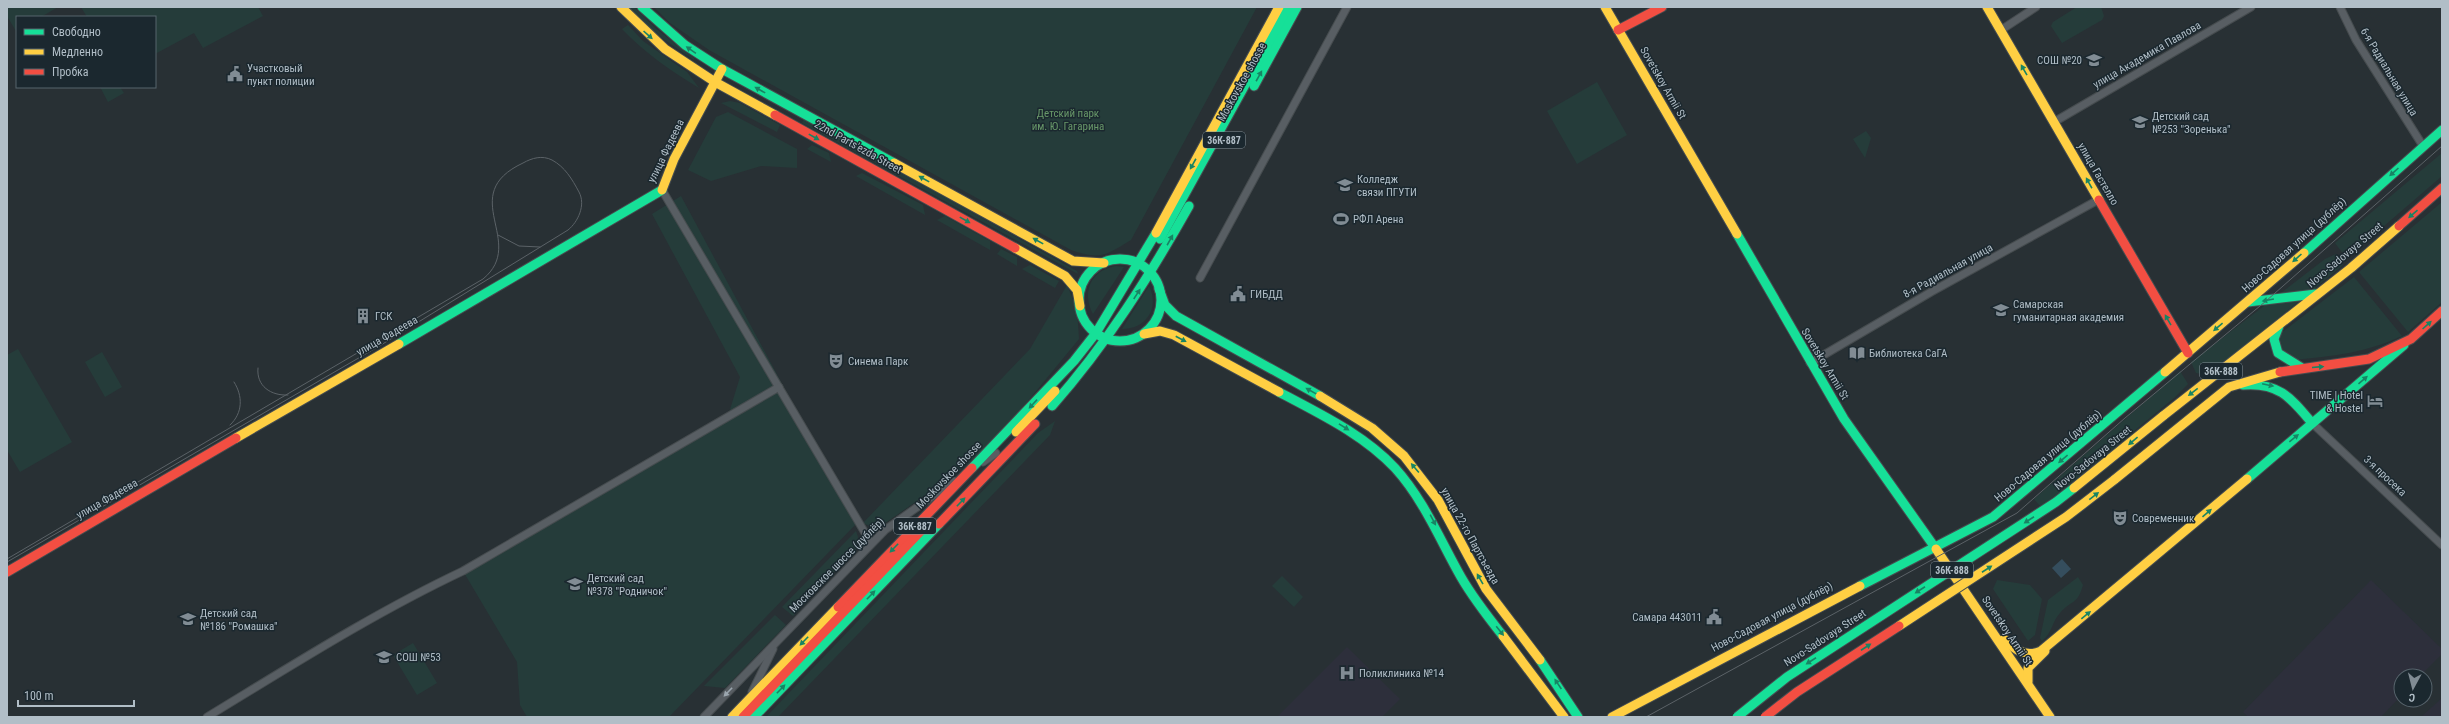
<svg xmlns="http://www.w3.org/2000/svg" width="2449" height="724" font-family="'Roboto Condensed',sans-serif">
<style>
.medical{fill:#2d2f3b}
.green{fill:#253c3a}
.water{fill:#354e5e}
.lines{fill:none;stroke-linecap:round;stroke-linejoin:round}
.street-casing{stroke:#464c4f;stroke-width:9}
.fast-casing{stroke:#464c4f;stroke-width:11}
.slow-casing{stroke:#464c4f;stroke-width:11}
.jam-casing{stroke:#464c4f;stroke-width:11}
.street{stroke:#585e63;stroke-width:7}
.fast{stroke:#16e098;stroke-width:9}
.slow{stroke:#ffcf43;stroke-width:9}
.jam{stroke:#f24e42;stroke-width:9}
.tram{stroke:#5b6267;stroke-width:1}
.fast-bridge-casing{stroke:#454d51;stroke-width:11;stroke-linecap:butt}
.slow-bridge-casing{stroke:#454d51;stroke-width:11;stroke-linecap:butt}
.jam-bridge-casing{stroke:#454d51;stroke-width:11;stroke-linecap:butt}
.fast-bridge{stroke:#16e098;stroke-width:9}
.slow-bridge{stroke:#ffcf43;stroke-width:9}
.jam-bridge{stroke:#f24e42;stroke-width:9}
.oneway{fill:#188464}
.oneway2{fill:#9ba6ae}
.labels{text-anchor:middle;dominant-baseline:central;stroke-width:3;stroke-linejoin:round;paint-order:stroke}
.shield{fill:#1b282f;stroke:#849199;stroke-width:1}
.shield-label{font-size:10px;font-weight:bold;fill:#b1bec7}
.street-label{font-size:11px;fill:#b1bec7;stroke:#1b282f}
.poi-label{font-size:11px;fill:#b1bec7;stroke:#1b282f;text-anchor:start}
.park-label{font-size:11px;fill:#689869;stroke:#1b282f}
</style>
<rect width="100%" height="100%" fill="#283034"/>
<g class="medical">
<path d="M2371 580 2442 649V654L2420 676H2401V696L2381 717H2248L2243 712Z"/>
<path d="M1347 647 1400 699 1382 717H1277Z"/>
<path d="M2442 698V717H2421Z"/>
</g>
<g class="green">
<path d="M7 7H58L41 17H17L16 31 7 16Z"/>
<path d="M81 7H258L263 16 203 48 194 33 155 54V17H87Z"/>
<path d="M628 7H634L655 28 694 58V60L653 32Z"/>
<path d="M654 7H1257L1131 240C1105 256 1100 260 1071 250L709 50 670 23Z"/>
<path d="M2077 7H2101L2104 16 2102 20 2062 43 2051 26 2053 22Z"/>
<path d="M628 25 643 41 687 72 699 88C671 71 645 53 622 29Z"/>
<path d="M1597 82 1627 135 1577 164 1547 111Z"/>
<path d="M100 87H120L124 93 108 102Z"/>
<path d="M730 101 740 103 780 125 777 132 721 103Z"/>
<path d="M728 112 797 149V168L761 166 711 181 688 170 716 117Z"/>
<path d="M804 118 1077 271 1078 274 802 123Z"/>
<path d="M1866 131 1871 138 1865 158 1853 139Z"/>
<path d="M812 145 829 153 831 162 807 149Z"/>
<path d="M2442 153V176L2348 257 2344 255 2335 243Z"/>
<path d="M862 173 923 205 925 215 856 176Z"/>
<path d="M681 196 857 523 669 717H527L520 705 517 662 463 571 728 416 740 377 652 214Z"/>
<path d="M2442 202V302L2408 332 2359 272Z"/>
<path d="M945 216 990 241V250L937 220Z"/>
<path d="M1001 249 1017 257V266L997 254Z"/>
<path d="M2336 254 2343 265 2213 372 2208 375 2196 373 2191 362 2325 259Z"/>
<path d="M1030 265 1059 281 1055 288 1022 269Z"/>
<path d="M1116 266 1124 267 1093 314C1081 292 1091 270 1116 266Z"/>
<path d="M2354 277 2402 336C2365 353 2334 356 2293 360L2286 355 2279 345 2281 333Z"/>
<path d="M1067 285 1077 309 1079 339 1023 407 978 454 957 473 881 526 874 528 863 523 1030 349Z"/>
<path d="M1149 286C1160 308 1146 329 1122 329Z"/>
<path d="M18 349 72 442 20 472 7 450V355Z"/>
<path d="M102 352 122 387 105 397 85 362Z"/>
<path d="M2180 371 2188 384 2174 398 2053 498 2040 506 2034 499Z"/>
<path d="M1055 421 1050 435 778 717H766L1038 433Z"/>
<path d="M856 531 858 537 857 548 793 616 782 607Z"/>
<path d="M1282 576 1303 597 1294 607 1272 586Z"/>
<path d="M2078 577 2083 585C2077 606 2072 599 2060 613 2052 621 2053 632 2042 641L2040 638 2048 600Z"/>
<path d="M1997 580 2030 585 2042 599 2035 635 2028 641 1993 589Z"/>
<path d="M775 615 786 625 725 688 704 686Z"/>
<path d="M413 643 437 683 417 695 393 655Z"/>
</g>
<path class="water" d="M2062 559 2071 569 2061 578 2052 568Z"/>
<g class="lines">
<defs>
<g id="street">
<path d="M2340 7 2356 40 2423 146"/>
<path d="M2001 30 2036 7"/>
<path d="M2054 122 2251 7"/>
<path d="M662 190 871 543"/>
<path d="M1200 278 1347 7"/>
<path d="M1810 363 1931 292 2098 200"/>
<path d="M2312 423 2442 545"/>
<path d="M983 462 996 453"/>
<path d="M752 692 773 649"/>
<path d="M207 717C291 666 374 613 463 571L779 387"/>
<path d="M704 717 885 530 954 481"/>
</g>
<g id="fast">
<path d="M642 7 685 45 722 69 894 163"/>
<path d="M1254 86 1297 7"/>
<path d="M1737 234 1844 419 1936 549"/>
<path d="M1160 239 1288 7"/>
<path d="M2304 253 2442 130"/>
<circle cx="1120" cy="300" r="41"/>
<path d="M1159 289 1165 305 1176 316 1320 396"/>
<path d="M2248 302 2316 294"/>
<path d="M2279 326 2274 339 2278 353 2302 368"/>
<path d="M399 344 662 190"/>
<path d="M2243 385C2279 382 2291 398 2312 423"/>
<path d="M1279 392C1320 414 1363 434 1395 468 1424 500 1440 540 1461 577 1473 598 1488 617 1503 636"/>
<path d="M1052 406C1106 345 1149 277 1189 206"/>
<path d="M972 468 1074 361 1096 333 1156 233"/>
<path d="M2247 479 2404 345"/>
<path d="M1860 586 1993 517 2165 372"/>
<path d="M1540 660 1578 717"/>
<path d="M754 717 939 524"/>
</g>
<g id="slow">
<path d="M621 7 665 49 715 82 775 115"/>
<path d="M1605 7 1737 234"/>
<path d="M1987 7 2099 200"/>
<path d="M894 163 1073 261 1104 263"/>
<path d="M662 190 674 159 722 69"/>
<path d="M1156 233 1279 7"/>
<path d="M1015 248 1065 276 1077 290 1080 306"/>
<path d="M1144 334 1160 331 1174 335 1279 392"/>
<path d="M2165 372 2304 253"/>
<path d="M1320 396 1372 428 1404 456 1438 500 1486 589 1540 660"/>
<path d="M2163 416 2351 268 2399 226"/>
<path d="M1016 432 1055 391"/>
<path d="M236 438 399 344"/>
<path d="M2114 480 2229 387 2280 372"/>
<path d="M1936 549 2050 717"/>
<path d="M1503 636 1564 717"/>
<path d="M2004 639C2015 650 2026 658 2041 651L2247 479"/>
<path d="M2028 682V668L2045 651"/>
<path d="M732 717 838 607"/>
<path d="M1612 717 1860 586"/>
</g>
<g id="jam">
<path d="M1618 30 1662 7"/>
<path d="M775 115 1015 248"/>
<path d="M2099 200 2188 353"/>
<path d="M2399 226 2442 188"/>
<path d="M2280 372 2369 359 2411 339 2442 311"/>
<path d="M939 524 1035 424"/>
<path d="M7 572 236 438"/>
<path d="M838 607 972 468"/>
<path d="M743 717 921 531"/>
</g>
</defs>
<use href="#street" class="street-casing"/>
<use href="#fast" class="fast-casing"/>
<use href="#slow" class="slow-casing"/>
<use href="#jam" class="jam-casing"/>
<use href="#street" class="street"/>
<use href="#fast" class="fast"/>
<use href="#slow" class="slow"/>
<use href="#jam" class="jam"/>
<g class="tram">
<path d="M498 235 519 246 540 247"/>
<path d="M258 368C256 386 271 396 288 395"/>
<path d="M230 425C243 413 243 396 234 382"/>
<path d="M7 559 483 279C528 242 455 195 523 163 532 158 542 155 552 160 565 167 572 179 579 192 586 205 578 222 568 230L381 345 7 562"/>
<path d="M1646 717 2017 513 2125 418 2266 301 2442 146"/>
</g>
<defs>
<path id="fast-bridge" d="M1737 717 1787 677 2056 502 2074 488"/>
<g id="slow-bridge">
<path d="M2074 488 2163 416"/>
<path d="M1899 626 2066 517 2114 480"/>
</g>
<path id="jam-bridge" d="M1765 717 1797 692 1899 626"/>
</defs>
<use href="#fast-bridge" class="fast-bridge-casing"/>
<use href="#slow-bridge" class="slow-bridge-casing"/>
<use href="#jam-bridge" class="jam-bridge-casing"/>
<use href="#fast-bridge" class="fast-bridge"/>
<use href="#slow-bridge" class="slow-bridge"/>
<use href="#jam-bridge" class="jam-bridge"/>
</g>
<defs><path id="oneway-solid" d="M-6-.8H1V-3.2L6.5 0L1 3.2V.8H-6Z"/></defs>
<g class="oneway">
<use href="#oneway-solid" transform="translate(648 35) rotate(42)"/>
<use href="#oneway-solid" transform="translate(691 50) rotate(-145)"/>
<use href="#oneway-solid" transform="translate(2024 70) rotate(-120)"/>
<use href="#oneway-solid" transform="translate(1259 76) rotate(-61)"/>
<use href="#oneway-solid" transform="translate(760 90) rotate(-151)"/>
<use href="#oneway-solid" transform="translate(814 137) rotate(29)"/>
<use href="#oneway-solid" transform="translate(1193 164) rotate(119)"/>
<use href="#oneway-solid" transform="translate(2394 172) rotate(138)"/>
<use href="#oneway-solid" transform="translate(924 179) rotate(-151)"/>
<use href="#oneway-solid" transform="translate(2089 183) rotate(-119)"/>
<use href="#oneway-solid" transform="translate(2413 214) rotate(139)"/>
<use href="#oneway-solid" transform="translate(965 220) rotate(29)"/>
<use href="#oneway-solid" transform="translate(1170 240) rotate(-61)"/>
<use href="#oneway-solid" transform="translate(1038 241) rotate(-151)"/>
<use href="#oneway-solid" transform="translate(2297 258) rotate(138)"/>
<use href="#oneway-solid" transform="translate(1137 294) rotate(-57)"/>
<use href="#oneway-solid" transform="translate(2268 300) rotate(170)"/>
<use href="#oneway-solid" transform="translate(2168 320) rotate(-120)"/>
<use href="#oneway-solid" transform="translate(2427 325) rotate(-42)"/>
<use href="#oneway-solid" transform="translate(2218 327) rotate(140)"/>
<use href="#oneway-solid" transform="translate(1181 339) rotate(28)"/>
<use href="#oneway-solid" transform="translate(2318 367) rotate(-5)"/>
<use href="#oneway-solid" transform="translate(2363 380) rotate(-41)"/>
<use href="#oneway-solid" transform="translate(2268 385) rotate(12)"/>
<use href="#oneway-solid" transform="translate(1311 391) rotate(-151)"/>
<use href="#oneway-solid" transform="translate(2193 392) rotate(142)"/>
<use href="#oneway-solid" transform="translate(1033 404) rotate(133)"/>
<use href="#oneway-solid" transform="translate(1344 427) rotate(32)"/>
<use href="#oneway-solid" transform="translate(2294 438) rotate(-39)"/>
<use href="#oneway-solid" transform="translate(2133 441) rotate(140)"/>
<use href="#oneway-solid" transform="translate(2063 459) rotate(140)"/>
<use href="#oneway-solid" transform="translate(1415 468) rotate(-130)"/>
<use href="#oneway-solid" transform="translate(2094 496) rotate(-38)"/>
<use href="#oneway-solid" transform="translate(961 502) rotate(-46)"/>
<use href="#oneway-solid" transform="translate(2207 513) rotate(-41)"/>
<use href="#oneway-solid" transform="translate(1433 520) rotate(62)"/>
<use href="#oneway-solid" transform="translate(2029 520) rotate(147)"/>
<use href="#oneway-solid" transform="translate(894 548) rotate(134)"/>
<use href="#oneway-solid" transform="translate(1987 569) rotate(-33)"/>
<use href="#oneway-solid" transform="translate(1480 579) rotate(-120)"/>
<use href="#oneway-solid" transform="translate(1920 590) rotate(147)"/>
<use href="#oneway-solid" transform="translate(871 595) rotate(-46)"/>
<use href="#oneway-solid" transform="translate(2086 615) rotate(-39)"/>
<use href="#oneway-solid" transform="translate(1500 631) rotate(51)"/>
<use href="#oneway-solid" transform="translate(804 641) rotate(134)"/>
<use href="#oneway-solid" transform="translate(1866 647) rotate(-33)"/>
<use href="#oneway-solid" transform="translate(1811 661) rotate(147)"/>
<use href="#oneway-solid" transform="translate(1558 684) rotate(-124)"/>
<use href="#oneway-solid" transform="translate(781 689) rotate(-46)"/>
</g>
<use class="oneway2" href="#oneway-solid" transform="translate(728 692) rotate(134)"/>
<defs>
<symbol id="school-bare" viewBox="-9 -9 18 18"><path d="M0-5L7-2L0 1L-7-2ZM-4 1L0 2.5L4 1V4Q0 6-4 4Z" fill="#818c94" stroke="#1b282f" stroke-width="2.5" paint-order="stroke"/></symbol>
<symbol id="civic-bare" viewBox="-9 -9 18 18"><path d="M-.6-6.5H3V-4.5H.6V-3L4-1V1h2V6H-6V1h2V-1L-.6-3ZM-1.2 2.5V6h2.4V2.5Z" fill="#818c94" stroke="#1b282f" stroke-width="2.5" paint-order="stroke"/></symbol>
<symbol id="university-bare" viewBox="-9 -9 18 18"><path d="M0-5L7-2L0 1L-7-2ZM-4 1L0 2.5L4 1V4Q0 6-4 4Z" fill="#818c94" stroke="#1b282f" stroke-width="2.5" paint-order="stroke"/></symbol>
<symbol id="stadium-bare" viewBox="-9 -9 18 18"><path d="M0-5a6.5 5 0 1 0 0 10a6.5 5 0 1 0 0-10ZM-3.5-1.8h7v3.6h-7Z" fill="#818c94" stroke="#1b282f" stroke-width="2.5" paint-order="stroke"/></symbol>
<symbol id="building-bare" viewBox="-9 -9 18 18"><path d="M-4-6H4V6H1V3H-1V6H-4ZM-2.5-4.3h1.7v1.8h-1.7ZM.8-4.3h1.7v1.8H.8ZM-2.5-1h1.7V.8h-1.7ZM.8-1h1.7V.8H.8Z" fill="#818c94" stroke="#1b282f" stroke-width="2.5" paint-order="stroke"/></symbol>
<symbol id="library-bare" viewBox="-9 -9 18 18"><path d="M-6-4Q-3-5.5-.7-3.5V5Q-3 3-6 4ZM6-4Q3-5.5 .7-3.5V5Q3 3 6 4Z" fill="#818c94" stroke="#1b282f" stroke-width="2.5" paint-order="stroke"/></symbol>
<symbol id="theatre-bare" viewBox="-9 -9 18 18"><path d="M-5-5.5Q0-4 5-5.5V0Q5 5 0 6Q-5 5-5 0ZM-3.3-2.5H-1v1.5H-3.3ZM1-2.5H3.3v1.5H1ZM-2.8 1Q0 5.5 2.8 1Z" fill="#818c94" stroke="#1b282f" stroke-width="2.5" paint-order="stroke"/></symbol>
<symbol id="hotel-bare" viewBox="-9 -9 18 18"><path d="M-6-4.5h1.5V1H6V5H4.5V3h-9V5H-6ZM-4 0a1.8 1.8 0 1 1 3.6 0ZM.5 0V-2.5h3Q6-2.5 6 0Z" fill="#818c94" stroke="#1b282f" stroke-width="2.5" paint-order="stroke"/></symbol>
<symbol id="hospital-bare" viewBox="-9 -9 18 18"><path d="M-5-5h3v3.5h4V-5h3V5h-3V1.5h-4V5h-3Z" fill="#818c94" stroke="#1b282f" stroke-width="2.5" paint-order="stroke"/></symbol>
</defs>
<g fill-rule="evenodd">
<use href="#school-bare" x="2083" y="49" width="22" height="22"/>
<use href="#civic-bare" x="224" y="63" width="22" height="22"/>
<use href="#school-bare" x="2129" y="111" width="22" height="22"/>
<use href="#university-bare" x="1334" y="174" width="22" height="22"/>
<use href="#stadium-bare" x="1330" y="208" width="22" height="22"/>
<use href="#civic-bare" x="1227" y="283" width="22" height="22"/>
<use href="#university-bare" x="1990" y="299" width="22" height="22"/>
<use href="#building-bare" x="352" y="305" width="22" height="22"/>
<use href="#library-bare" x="1846" y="342" width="22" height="22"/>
<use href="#theatre-bare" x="825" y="350" width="22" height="22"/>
<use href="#hotel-bare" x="2364" y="390" width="22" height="22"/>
<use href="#theatre-bare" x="2109" y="507" width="22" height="22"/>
<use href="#school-bare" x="564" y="573" width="22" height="22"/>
<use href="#civic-bare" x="1703" y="606" width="22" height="22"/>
<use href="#school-bare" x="177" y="608" width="22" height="22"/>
<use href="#school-bare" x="373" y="646" width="22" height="22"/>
<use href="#hospital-bare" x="1336" y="662" width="22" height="22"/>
</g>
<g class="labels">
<g class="shield">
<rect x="1203" y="132" width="42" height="16" rx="3"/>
<rect x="2200" y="363" width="42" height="16" rx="3"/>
<rect x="894" y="518" width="42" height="16" rx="3"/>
<rect x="1931" y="562" width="42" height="16" rx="3"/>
</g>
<g class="shield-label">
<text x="1224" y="140">36К-887</text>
<text x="2221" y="371">36К-888</text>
<text x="915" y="526">36К-887</text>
<text x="1952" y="570">36К-888</text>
</g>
<g class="street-label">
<text transform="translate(2147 55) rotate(-30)">улица Академика Павлова</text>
<text transform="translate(2389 72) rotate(59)">6-я Радиальная улица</text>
<text transform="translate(1242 82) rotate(-61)">Moskovskoe shosse</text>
<text transform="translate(1663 83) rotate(60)">Sovetskoy Armii St</text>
<text transform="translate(858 147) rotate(29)">22nd Parts'ezda Street</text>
<text transform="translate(666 151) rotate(-64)">улица Фадеева</text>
<text transform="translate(2098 174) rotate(60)">улица Гастелло</text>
<text transform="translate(2294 245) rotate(-42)">Ново-Садовая улица (дублёр)</text>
<text transform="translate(2345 255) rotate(-40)">Novo-Sadovaya Street</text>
<text transform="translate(1948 271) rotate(-29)">8-я Радиальная улица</text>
<text transform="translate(387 336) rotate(-30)">улица Фадеева</text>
<text transform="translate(1825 364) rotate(59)">Sovetskoy Armii St</text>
<text transform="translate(2048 456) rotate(-40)">Ново-Садовая улица (дублёр)</text>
<text transform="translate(2093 458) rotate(-39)">Novo-Sadovaya Street</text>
<text transform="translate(949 475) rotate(-46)">Moskovskoe shosse</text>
<text transform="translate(2385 476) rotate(43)">3-я просека</text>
<text transform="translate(107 499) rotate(-30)">улица Фадеева</text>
<text transform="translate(1470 536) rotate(61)">улица 22-го Партсъезда</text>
<text transform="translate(837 565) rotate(-45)">Московское шоссе (дублёр)</text>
<text transform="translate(1772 617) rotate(-28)">Ново-Садовая улица (дублёр)</text>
<text transform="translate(2007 631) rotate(56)">Sovetskoy Armii St</text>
<text transform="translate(1825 638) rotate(-33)">Novo-Sadovaya Street</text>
</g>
<g class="poi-label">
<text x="2082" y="60" text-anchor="end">СОШ №20</text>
<text x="247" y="68">Участковый<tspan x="247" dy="13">пункт полиции</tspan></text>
<text x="2152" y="116">Детский сад<tspan x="2152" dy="13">№253 "Зоренька"</tspan></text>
<text x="1357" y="179">Колледж<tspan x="1357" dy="13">связи ПГУТИ</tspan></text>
<text x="1353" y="219">РФЛ Арена</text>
<text x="1250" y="294">ГИБДД</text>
<text x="2013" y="304">Самарская<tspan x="2013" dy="13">гуманитарная академия</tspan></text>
<text x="375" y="316">ГСК</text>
<text x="1869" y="353">Библиотека СаГА</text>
<text x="848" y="361">Синема Парк</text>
<text x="2363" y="395" text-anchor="end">TIME | Hotel<tspan x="2363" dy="13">&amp; Hostel</tspan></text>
<text x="2132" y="518">Современник</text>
<text x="587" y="578">Детский сад<tspan x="587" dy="13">№378 "Родничок"</tspan></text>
<text x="200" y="613">Детский сад<tspan x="200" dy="13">№186 "Ромашка"</tspan></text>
<text x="1702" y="617" text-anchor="end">Самара 443011</text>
<text x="396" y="657">СОШ №53</text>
<text x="1359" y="673">Поликлиника №14</text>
</g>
<g class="park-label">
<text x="1068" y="113">Детский парк<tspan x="1068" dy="13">им. Ю. Гагарина</tspan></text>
</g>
</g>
<rect width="2449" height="724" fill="none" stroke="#b1bec7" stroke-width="16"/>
<rect x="16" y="16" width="140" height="72" fill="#1b282f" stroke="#57646c"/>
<rect x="24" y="29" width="20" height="6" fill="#16e098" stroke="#57646c"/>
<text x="52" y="36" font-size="12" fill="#b1bec7">Свободно</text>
<rect x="24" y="49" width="20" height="6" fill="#ffcf43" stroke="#57646c"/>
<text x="52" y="56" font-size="12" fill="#b1bec7">Медленно</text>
<rect x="24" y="69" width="20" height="6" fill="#f24e42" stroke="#57646c"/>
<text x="52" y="76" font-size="12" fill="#b1bec7">Пробка</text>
<g transform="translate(2413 688) rotate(187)"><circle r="19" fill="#1b282f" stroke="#57646c"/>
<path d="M0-3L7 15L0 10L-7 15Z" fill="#818c94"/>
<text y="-6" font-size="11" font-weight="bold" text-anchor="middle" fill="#b1bec7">С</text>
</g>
<path d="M18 700v6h116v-6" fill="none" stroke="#b1bec7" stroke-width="2"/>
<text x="24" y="700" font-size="12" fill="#b1bec7" stroke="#1b282f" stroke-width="3" paint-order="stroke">100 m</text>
</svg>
